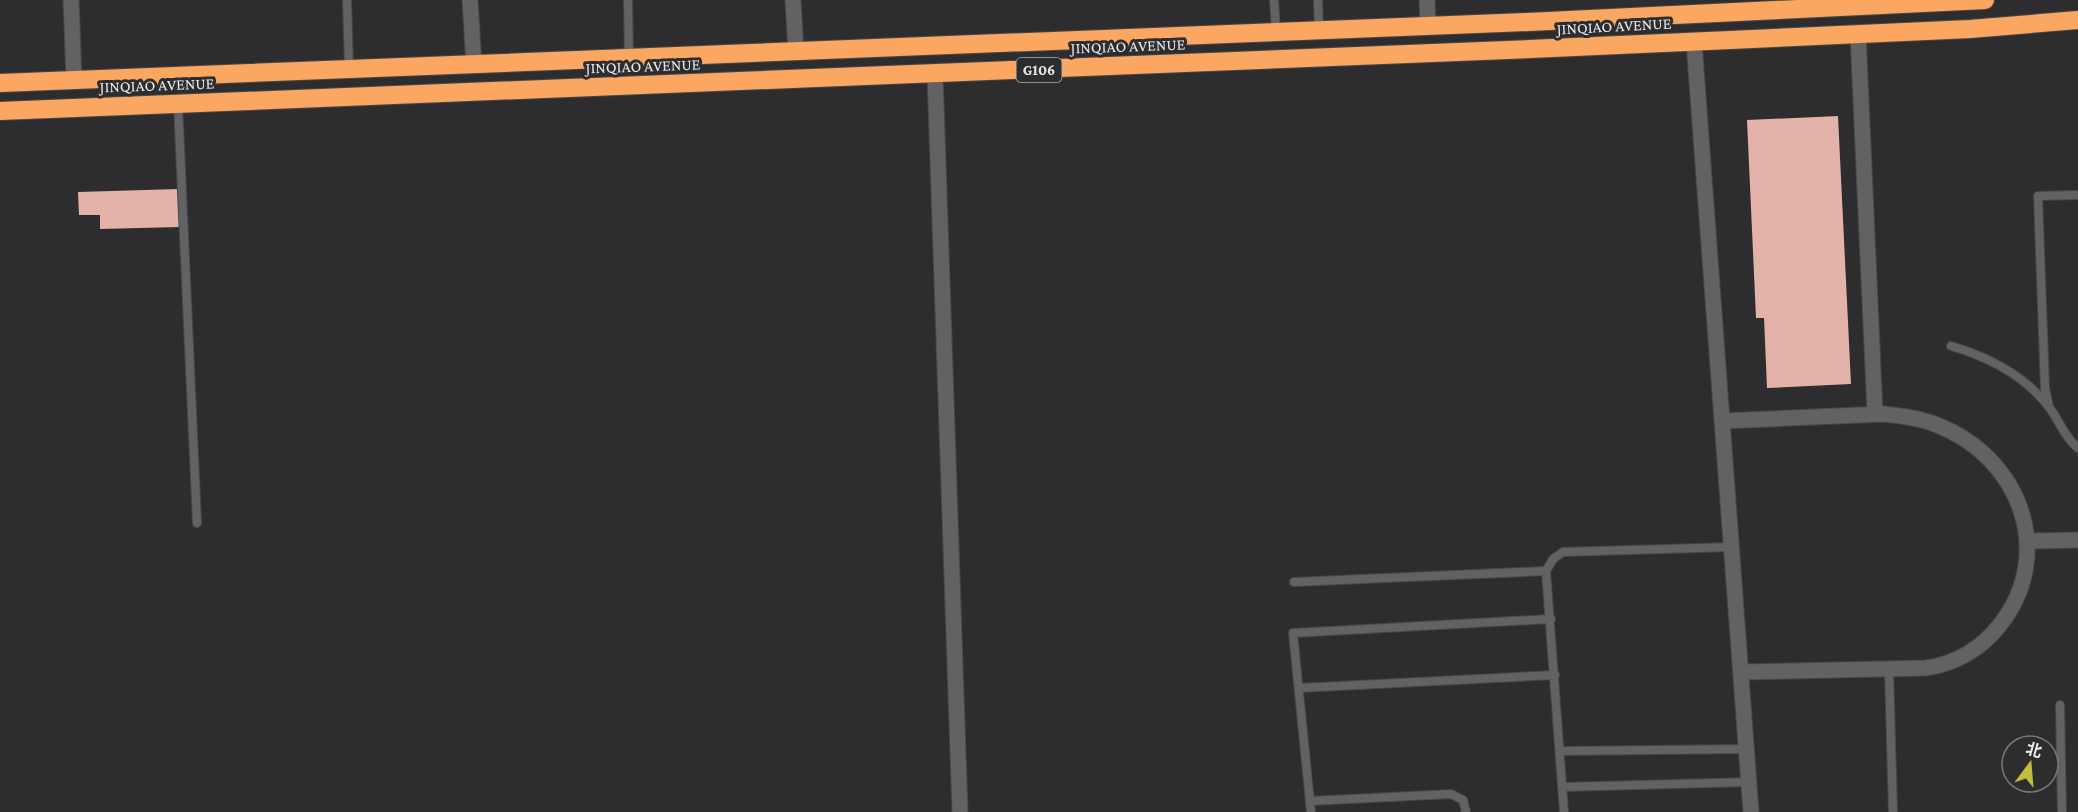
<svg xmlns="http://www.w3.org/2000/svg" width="2078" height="812" font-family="'Crimson Pro','Noto Sans SC',serif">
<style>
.building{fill:#e3b2a9}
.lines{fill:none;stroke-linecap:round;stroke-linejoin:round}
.lane-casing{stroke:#48484a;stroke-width:10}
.street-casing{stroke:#48484a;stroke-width:17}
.highway-casing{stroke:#48484a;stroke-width:20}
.lane{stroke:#626265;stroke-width:8}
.street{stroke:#626265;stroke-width:15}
.highway{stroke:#fca761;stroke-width:18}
.labels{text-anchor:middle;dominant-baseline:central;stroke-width:6;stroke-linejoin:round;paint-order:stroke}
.shield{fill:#2d2c2f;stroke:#b0b0b2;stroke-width:1.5}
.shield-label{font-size:15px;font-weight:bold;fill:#e8e8ea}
.street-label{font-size:16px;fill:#e8e8ea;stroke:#2d2c2f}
</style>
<rect width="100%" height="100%" fill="#2d2c2f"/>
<g class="building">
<path d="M1838 116 1851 384 1767 388 1764 318H1756L1747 120Z"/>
<path d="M178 189 180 227 100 229V215H79L78 192Z"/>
</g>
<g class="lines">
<defs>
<g id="lane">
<path d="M347 0 349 69"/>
<path d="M628 0 629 58"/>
<path d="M1274 0 1276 31"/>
<path d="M1318 0 1319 30"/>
<path d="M178 104 197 523"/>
<path d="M1951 346C1989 357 2024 375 2049 407 2059 420 2065 438 2078 448"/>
<path d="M2049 407 2045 388 2038 196 2078 195"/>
<path d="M1294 582 1546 571"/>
<path d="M1889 670 1893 812"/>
<path d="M1299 688 1555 675"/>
<path d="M2060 705 2062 812"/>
<path d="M1561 751 1746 749"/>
<path d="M1563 787 1749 782"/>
<path d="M1310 801 1451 794 1463 800 1466 812"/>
<path d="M1311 812 1293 633 1551 619"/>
<path d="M1564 812 1546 571 1553 559 1563 552 1732 547"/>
</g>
<g id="street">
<path d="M71 0 74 80"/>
<path d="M470 0 474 65"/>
<path d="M793 0 796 52"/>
<path d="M1427 0 1428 26"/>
<path d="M1858 34 1875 414"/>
<path d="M1694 42 1751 812"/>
<path d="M935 74 960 812"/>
<path d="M1722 421 1884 414C1902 416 1920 418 1937 425 2020 457 2057 554 1999 626 1981 649 1955 664 1926 668L1741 672"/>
<path d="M2027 541 2078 540"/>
</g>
<g id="highway">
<path d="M0 83 1528 22 1985 0"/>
<path d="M0 111 1530 49 1970 29 2078 20"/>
</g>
</defs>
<use href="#lane" class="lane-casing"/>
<use href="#street" class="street-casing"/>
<use href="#highway" class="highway-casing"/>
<use href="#lane" class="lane"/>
<use href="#street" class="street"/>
<use href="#highway" class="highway"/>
</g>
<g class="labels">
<rect class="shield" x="1016.5" y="58" width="45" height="24" rx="4.5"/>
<g class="shield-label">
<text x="1039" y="70">G106</text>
</g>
<g class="street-label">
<text transform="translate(1614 26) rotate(-3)">JINQIAO AVENUE</text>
<text transform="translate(1128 46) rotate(-2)">JINQIAO AVENUE</text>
<text transform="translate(643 66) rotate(-2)">JINQIAO AVENUE</text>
<text transform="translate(157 85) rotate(-2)">JINQIAO AVENUE</text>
</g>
</g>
<g transform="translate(2030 764) rotate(16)"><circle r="28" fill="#2d2c2f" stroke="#78777a" stroke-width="1.5"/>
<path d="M0-4.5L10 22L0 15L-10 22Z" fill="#c3bd3e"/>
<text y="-9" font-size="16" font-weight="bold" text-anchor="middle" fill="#e8e8ea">北</text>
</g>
</svg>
